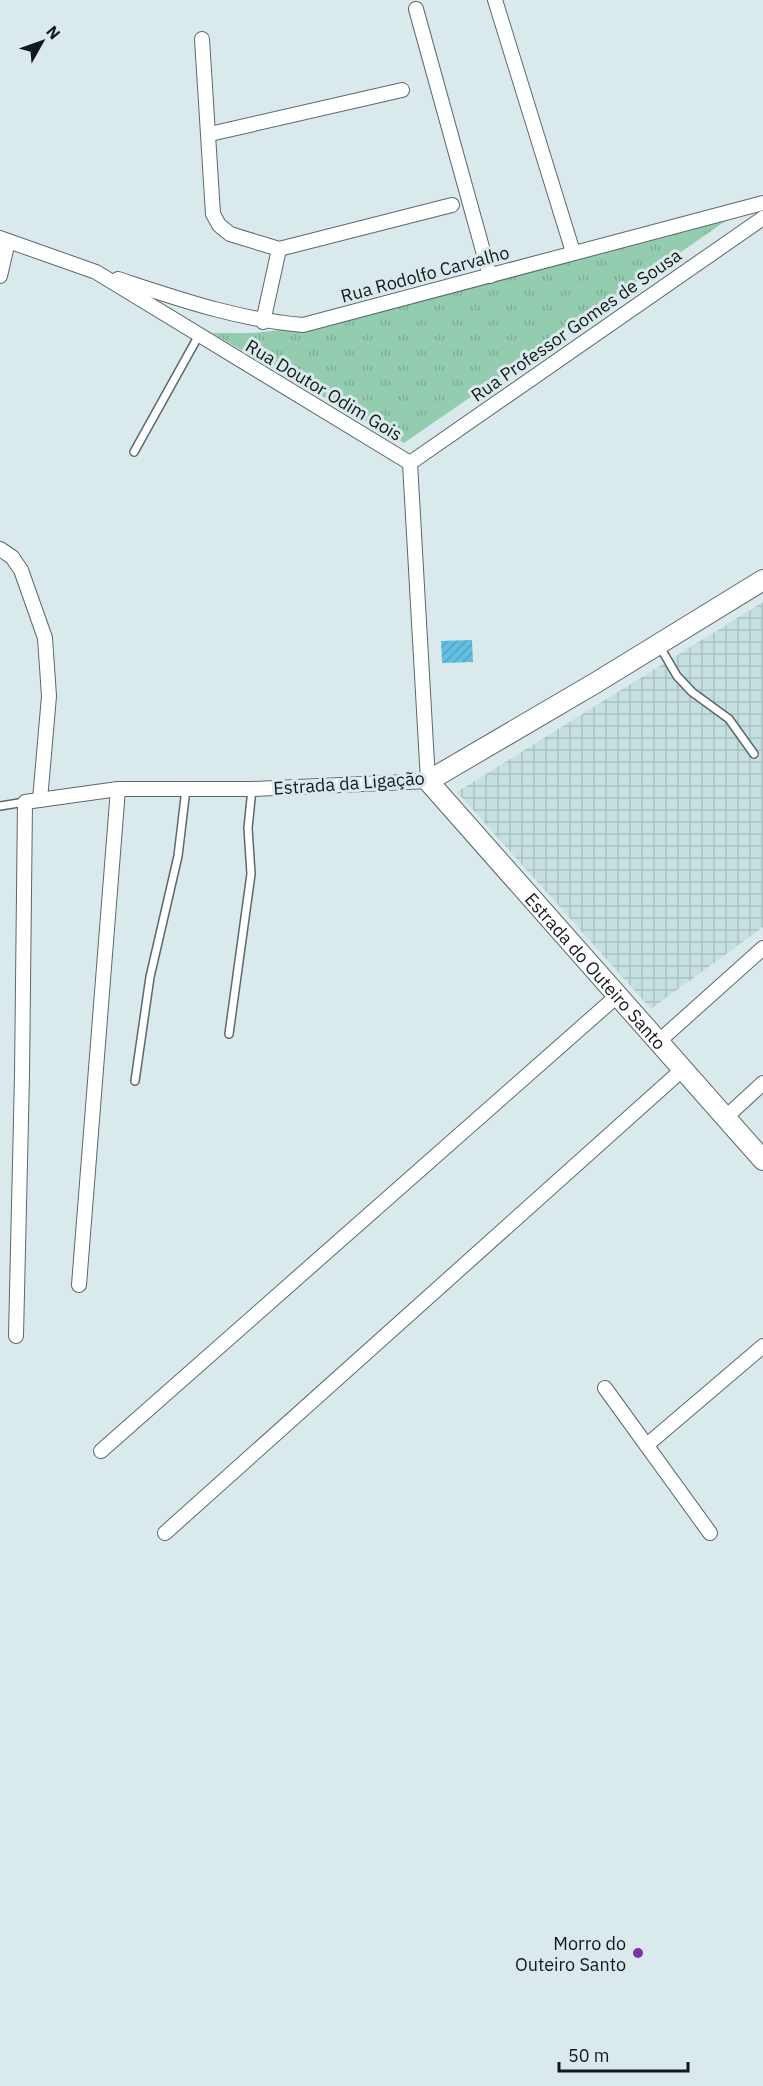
<svg xmlns="http://www.w3.org/2000/svg" width="763" height="2086" font-family="'IBM Plex Sans',sans-serif">
<style>
.industrial{fill:url(#industrial-grid)}
.park{fill:url(#park-tufts)}
.building{fill:url(#building-hatch)}
.lines{fill:none;stroke-linecap:round;stroke-linejoin:round}
.lane-casing{stroke:#5b696a;stroke-width:10}
.street-casing{stroke:#5b696a;stroke-width:16}
.secondary-casing{stroke:#5b696a;stroke-width:22}
.lane{stroke:#fff;stroke-width:7}
.street{stroke:#fff;stroke-width:14}
.secondary{stroke:#fff;stroke-width:20}
.poi-dot{fill:#7e32a4;stroke:#daeaec;stroke-width:2}
.labels{text-anchor:middle;dominant-baseline:central;stroke-width:6;stroke-linejoin:round;paint-order:stroke}
.street-label{font-size:18px;fill:#13191a;stroke:#daeaec}
.poi-label{font-size:18px;fill:#13191a;stroke:#daeaec;text-anchor:end}
</style>
<defs>
<pattern id="industrial-grid" width="8" height="8" patternUnits="userSpaceOnUse" patternTransform="scale(1.5)"><rect width="8" height="8" fill="#c6e0e2"/><path d="M0 4h8M4 0v8" fill="none" stroke="#a9c0c1"/></pattern>
<pattern id="park-tufts" width="24" height="20" patternUnits="userSpaceOnUse" patternTransform="scale(1.5)"><rect width="24" height="20" fill="#93ccae"/><path d="M3 7l-1-3M5 7V3M7 7l1-3M15 17l-1-3M17 17v-4M19 17l1-3" fill="none" stroke="#7eaf95"/></pattern>
<pattern id="building-hatch" width="6" height="6" patternUnits="userSpaceOnUse" patternTransform="scale(1.5)"><rect width="6" height="6" fill="#62bee2"/><path d="M-1 1l2-2M0 6l6-6M5 7l2-2" fill="none" stroke="#54a3c1"/></pattern>
</defs>
<rect width="100%" height="100%" fill="#daeaec"/>
<path class="industrial" d="M763 602V927L651 1009 457 792Z"/>
<path class="park" d="M730 218 404 443 212 333H253L323 325Z"/>
<path class="building" d="M472 640 473 662 442 663 441 641Z"/>
<g class="lines">
<defs>
<g id="lane">
<path d="M134 452 199 335"/>
<path d="M660 647 677 676 692 692 729 719 754 754"/>
<path d="M0 806 25 802"/>
<path d="M229 1034 251 874 248 828 252 789"/>
<path d="M135 1081 150 977 178 856 186 789"/>
</g>
<g id="street">
<path d="M495 0 573 252"/>
<path d="M416 9 490 276"/>
<path d="M202 39 213 214 219 225 230 234 279 249 452 205"/>
<path d="M210 134 402 90"/>
<path d="M0 238 96 272 410 463 428 781 252 789H118L25 802 22 1075 16 1336"/>
<path d="M0 276 8 241"/>
<path d="M118 279C179 299 239 320 303 325L763 203"/>
<path d="M263 322 279 249"/>
<path d="M410 463 763 218"/>
<path d="M0 549 12 557 21 570 45 638 49 696 40 800"/>
<path d="M658 1042 763 948"/>
<path d="M725 1118 763 1083"/>
<path d="M79 1285 118 789"/>
<path d="M605 1388 710 1533"/>
<path d="M648 1444 763 1346"/>
<path d="M101 1451 617 996"/>
<path d="M165 1533 683 1069"/>
</g>
<g id="secondary">
<path id="s1" d="M763 580 597 682 428 781 763 1160"/>
</g>
</defs>
<use href="#lane" class="lane-casing"/>
<use href="#street" class="street-casing"/>
<use href="#secondary" class="secondary-casing"/>
<use href="#lane" class="lane"/>
<use href="#street" class="street"/>
<use href="#secondary" class="secondary"/>
</g>
<circle class="poi-dot" cx="638" cy="1953" r="6"/>
<g class="labels">
<g class="street-label">
<text transform="translate(425 274) rotate(-15)">Rua Rodolfo Carvalho</text>
<text transform="translate(576 325) rotate(-35)">Rua Professor Gomes de Sousa</text>
<text transform="translate(324 390) rotate(31)">Rua Doutor Odim Gois</text>
<text transform="translate(349 783) rotate(-4)">Estrada da Ligação</text>
<text stroke="none"><textPath href="#s1" startOffset="644">Estrada do Outeiro Santo</textPath></text>
</g>
<g class="poi-label">
<text x="626" y="1943">Morro do<tspan x="626" dy="21">Outeiro Santo</tspan></text>
</g>
</g>
<g transform="translate(42 42) rotate(50)" stroke="#daeaec" stroke-width="4.5" paint-order="stroke">
<path d="M0-4.5L10 22L0 15L-10 22Z" fill="#13191a"/>
<text y="-9" font-size="16" font-weight="bold" text-anchor="middle" fill="#13191a">N</text>
</g>
<path d="M559 2062v9h129v-9" fill="none" stroke="#13191a" stroke-width="3"/>
<text x="568" y="2062" font-size="18" fill="#13191a" stroke="#daeaec" stroke-width="4.5" paint-order="stroke">50 m</text>
</svg>
